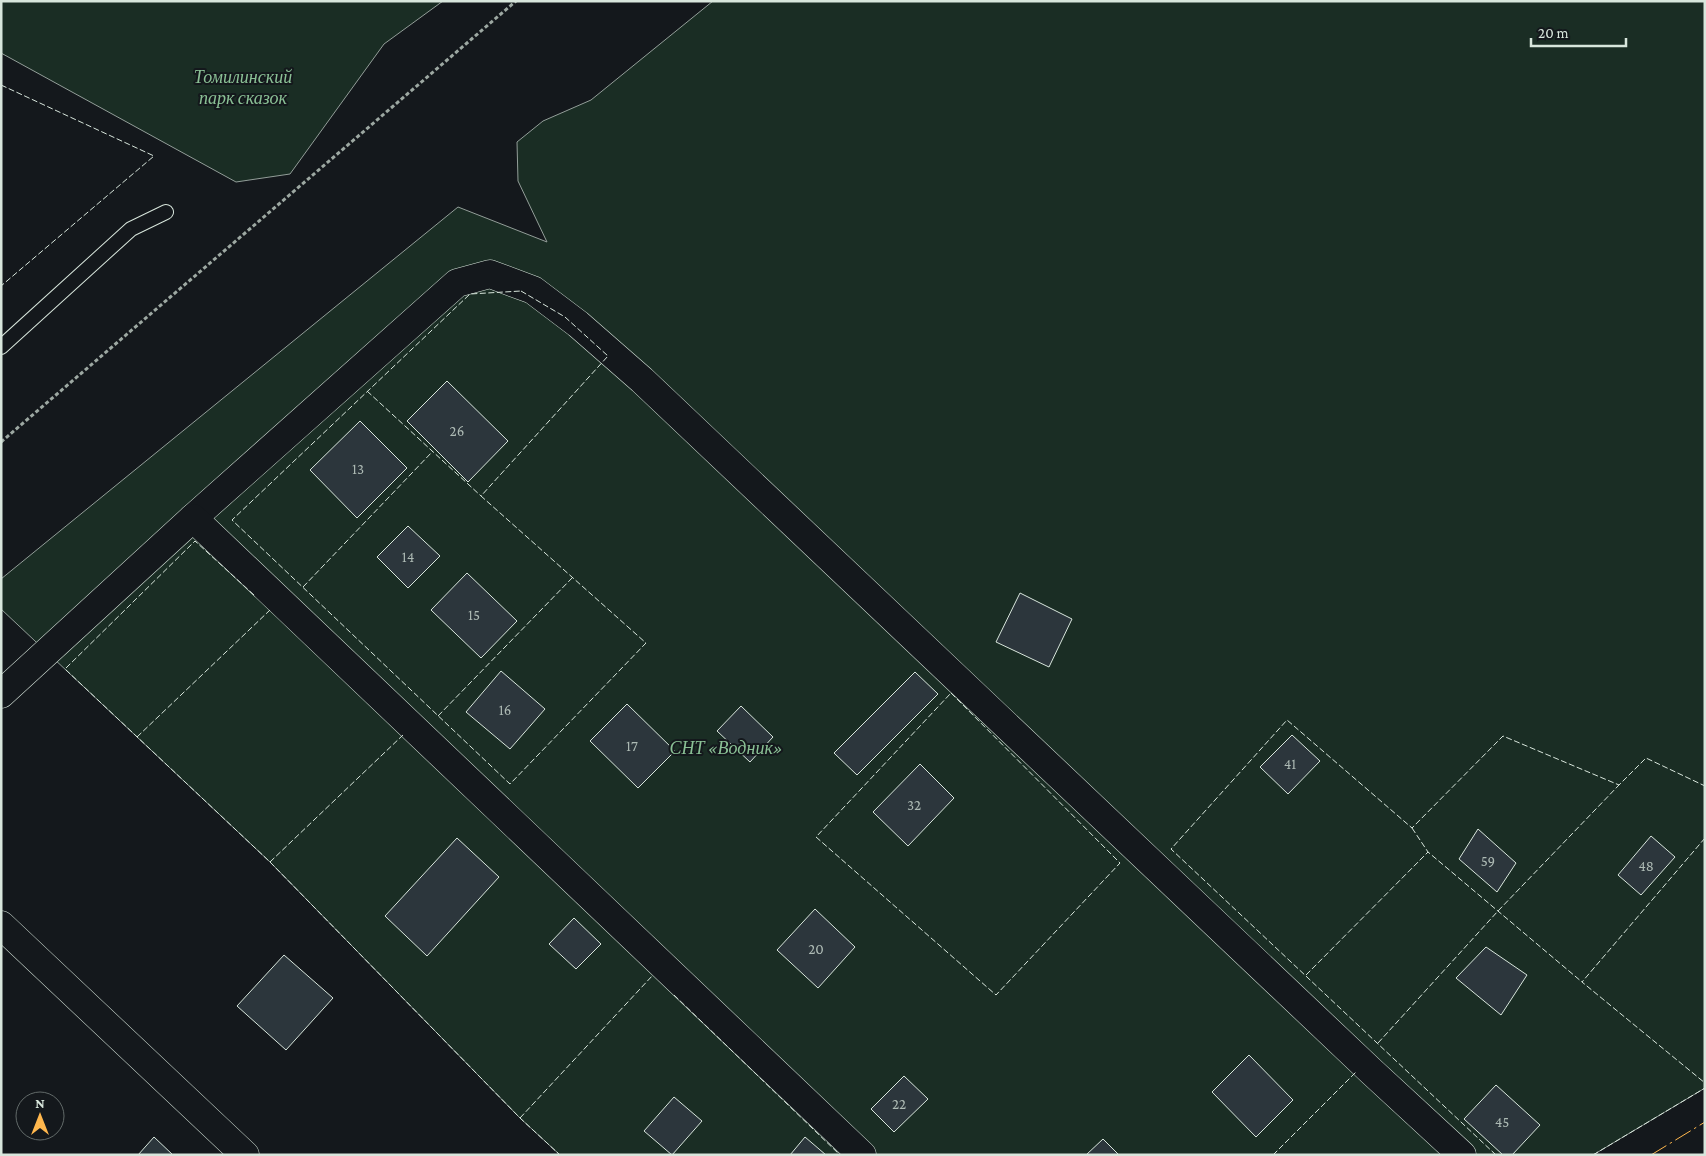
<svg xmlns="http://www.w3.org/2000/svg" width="1706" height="1156" font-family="'Crimson Pro',serif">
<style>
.green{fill:#1a2d24;stroke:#939e99}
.building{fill:#2c363c;stroke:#d8e6dc}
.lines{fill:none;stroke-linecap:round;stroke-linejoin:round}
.service-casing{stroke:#d8e6dc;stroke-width:16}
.minor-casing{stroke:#d8e6dc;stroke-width:29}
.path{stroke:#9da8a2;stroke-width:3;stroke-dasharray:4 2.5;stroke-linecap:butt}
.service{stroke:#14181c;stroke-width:14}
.minor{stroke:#14181c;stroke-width:28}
.fence{stroke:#d8e6dc;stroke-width:1;stroke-dasharray:6 2.5;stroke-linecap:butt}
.power{stroke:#ffb74d;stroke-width:1;stroke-dasharray:18 4 2.5 4;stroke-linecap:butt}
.labels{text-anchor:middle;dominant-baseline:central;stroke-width:4;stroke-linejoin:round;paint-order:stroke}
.number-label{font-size:15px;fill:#adbab4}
.park-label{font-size:18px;font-style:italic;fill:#8ac095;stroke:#14181c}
</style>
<rect width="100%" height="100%" fill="#14181c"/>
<g class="green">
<path d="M1 1H443L384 44 290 174 236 182 1 53Z"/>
<path d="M713 1H1705V1088L1593 1155H560L520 1118 270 862 1 609V579L458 207 547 242 518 181 517 142 543 121 591 100Z"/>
</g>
<g class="building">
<path d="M447 381 508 441 468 482 407 421Z"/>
<path d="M360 421 407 468 357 518 310 470Z"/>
<path d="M408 526 440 556 408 588 377 557Z"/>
<path d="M467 573 517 621 481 658 431 610Z"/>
<path d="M1020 593 1072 619 1049 667 996 642Z"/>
<path d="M501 671 545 709 510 749 466 712Z"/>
<path d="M915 672 938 694 857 775 834 753Z"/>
<path d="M627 704 675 751 638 788 590 741Z"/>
<path d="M741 706 773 737 750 762 717 731Z"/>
<path d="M1292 735 1320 761 1288 794 1260 767Z"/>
<path d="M920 764 954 798 908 846 873 812Z"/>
<path d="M1478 829 1516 863 1497 892 1459 859Z"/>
<path d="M1651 836 1675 857 1641 895 1618 875Z"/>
<path d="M457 838 499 877 427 956 385 916Z"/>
<path d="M815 909 855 947 818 988 777 950Z"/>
<path d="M574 918 601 944 576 969 549 944Z"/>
<path d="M1486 947 1527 975 1501 1015 1456 978Z"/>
<path d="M284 955 333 998 286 1050 237 1006Z"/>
<path d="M1249 1055 1293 1100 1256 1137 1212 1092Z"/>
<path d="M904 1076 928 1099 894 1132 871 1109Z"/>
<path d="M1496 1085 1540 1125 1512 1155H1503L1464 1119Z"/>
<path d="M674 1097 702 1121 672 1155 644 1131Z"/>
<path d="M154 1137 173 1155H138Z"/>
<path d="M805 1137 826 1155H790Z"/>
<path d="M1103 1139 1119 1155H1086Z"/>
</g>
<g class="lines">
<defs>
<path id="service" d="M1 347 131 229 166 212"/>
<g id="minor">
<path d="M193 518 457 283 490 274 533 290 578 324 642 380 1371 1071 1462 1155"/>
<path d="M1 694 193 518 862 1155"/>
<path d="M1 925 245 1155"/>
</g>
</defs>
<use href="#service" class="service-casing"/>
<use href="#minor" class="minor-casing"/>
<path class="path" d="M1 442 516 1"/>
<use href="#service" class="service"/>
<use href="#minor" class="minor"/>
<g class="fence">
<path d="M1 85 154 156 1 286"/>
<path d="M521 291 565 317 608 356 481 496 646 643 510 784 232 520 470 294Z"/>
<path d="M367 391 481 496"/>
<path d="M303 587 433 451"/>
<path d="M254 595 195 541 65 669 270 862 520 1118 560 1155"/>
<path d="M951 693 1120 863 996 995 816 837Z"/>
<path d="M438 716 573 577"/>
<path d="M137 737 270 610"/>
<path d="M1412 828 1428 852 1582 982"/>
<path d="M1705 838 1582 982 1705 1083"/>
<path d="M270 862 403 735"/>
<path d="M1306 975 1428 852"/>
<path d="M674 995 840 1155"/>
<path d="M1378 1043 1498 911 1619 785"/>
<path d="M520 1118 653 975"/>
<path d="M1273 1155 1356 1072"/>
<path d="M1496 1155 1171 849 1287 720 1412 828 1503 736 1619 785 1646 758 1705 786"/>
<path d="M1593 1155 1705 1088"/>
</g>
<path class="power" d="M1651 1155 1705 1122"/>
</g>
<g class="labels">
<g class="number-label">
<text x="457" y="431">26</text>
<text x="358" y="469">13</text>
<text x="408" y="557">14</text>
<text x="474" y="615">15</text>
<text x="505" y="710">16</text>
<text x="632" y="746">17</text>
<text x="1290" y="764">41</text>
<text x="914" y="805">32</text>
<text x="1488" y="861">59</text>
<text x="1646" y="866">48</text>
<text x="816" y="949">20</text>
<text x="899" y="1104">22</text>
<text x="1502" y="1122">45</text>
</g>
<g class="park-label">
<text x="243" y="77">Томилинский<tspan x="243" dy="21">парк сказок</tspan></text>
<text x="726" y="748">СНТ «Водник»</text>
</g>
</g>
<rect width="1706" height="1156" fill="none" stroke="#d8e6dc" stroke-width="5"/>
<g transform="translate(40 1116)"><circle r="24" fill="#14181c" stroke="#626a69"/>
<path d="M0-4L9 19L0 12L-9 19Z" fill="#ffb74d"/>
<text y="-8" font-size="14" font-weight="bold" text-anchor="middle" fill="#d8e6dc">N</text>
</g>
<path d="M1531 38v8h95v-8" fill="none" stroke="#d8e6dc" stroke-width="2.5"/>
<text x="1538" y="38" font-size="15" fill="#d8e6dc" stroke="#14181c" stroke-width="4" paint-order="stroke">20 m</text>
</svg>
